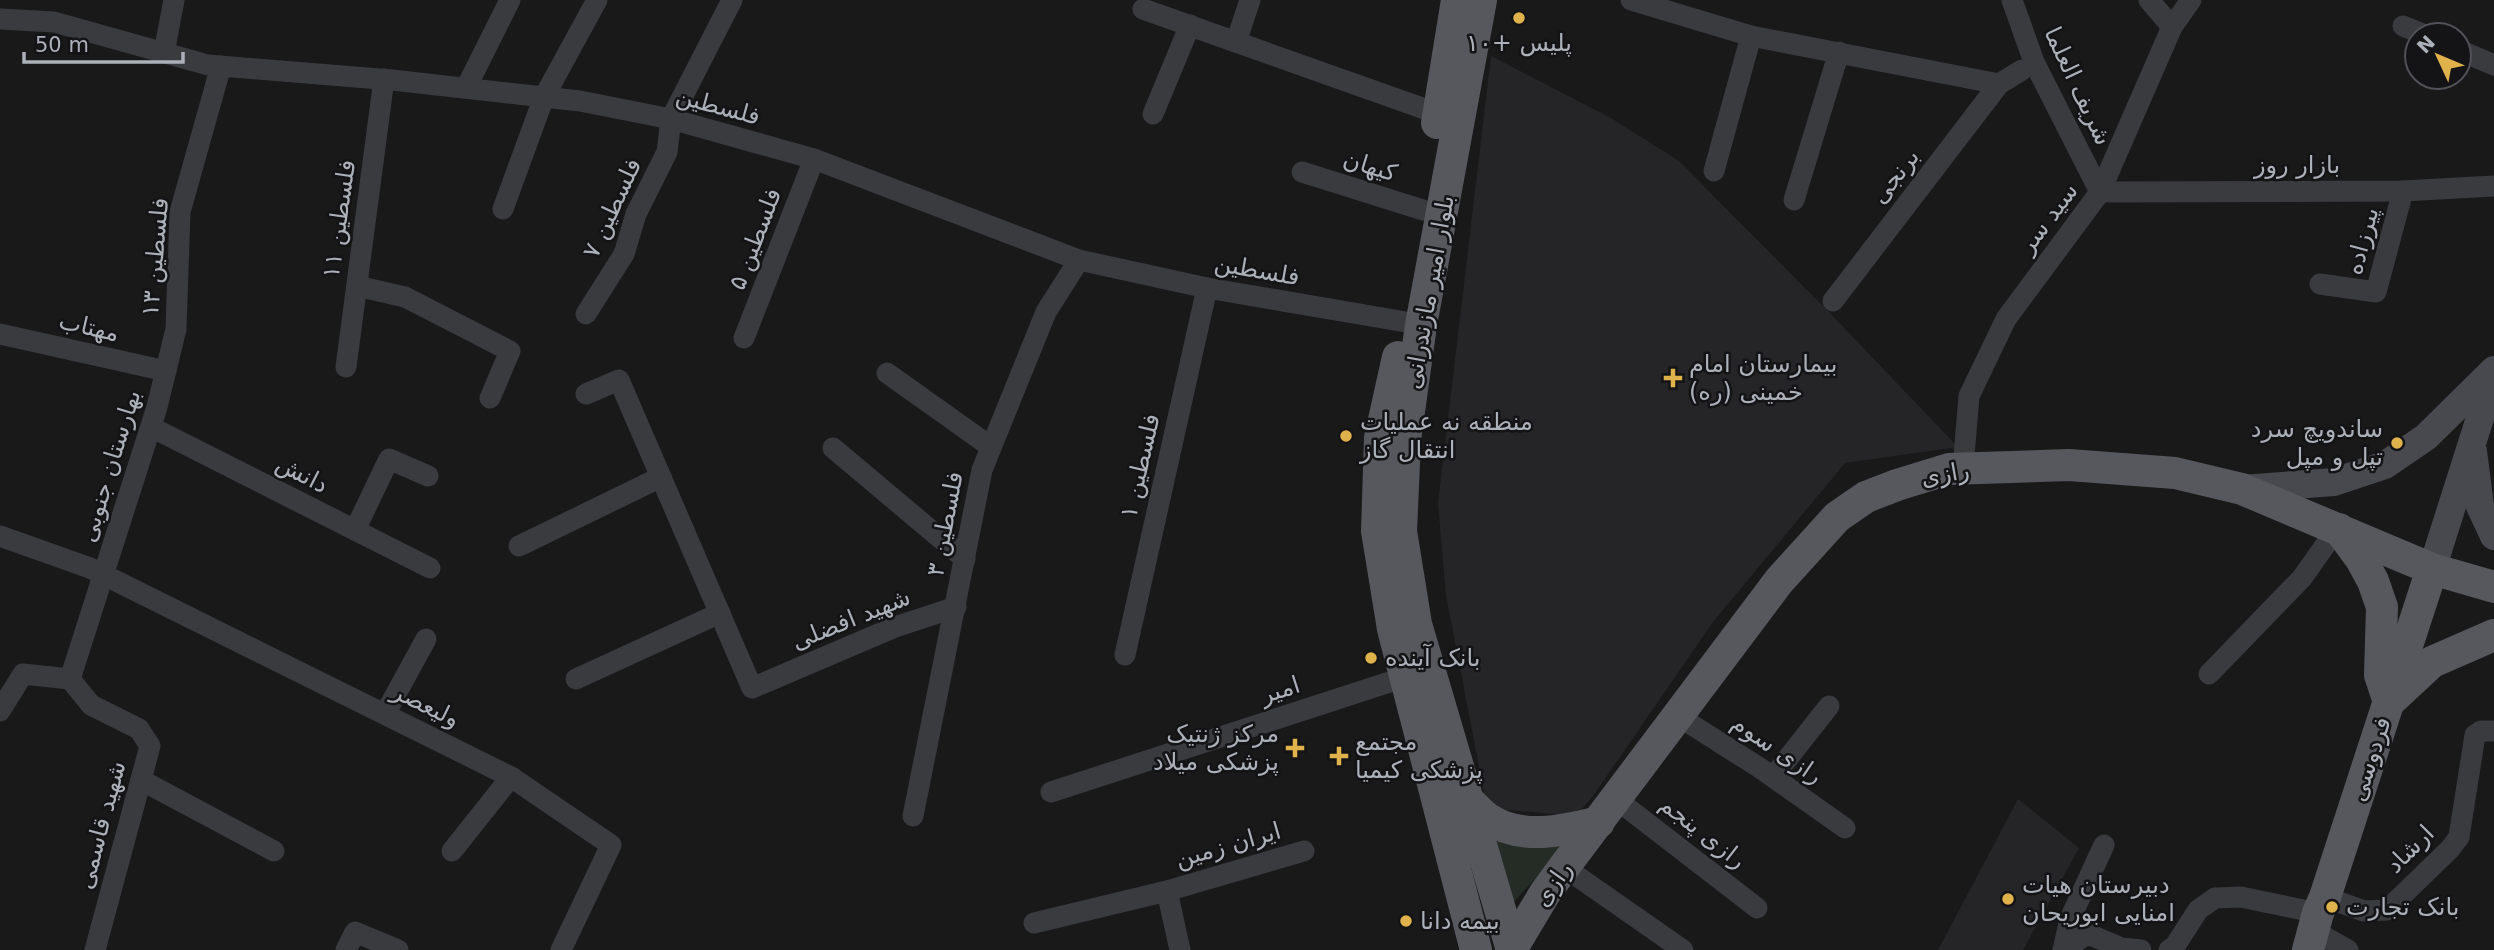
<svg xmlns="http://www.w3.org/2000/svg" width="2494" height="950" font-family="'DejaVu Sans','Noto Sans Arabic',sans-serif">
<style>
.built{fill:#252527}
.green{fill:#252c26}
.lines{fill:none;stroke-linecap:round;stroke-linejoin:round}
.street{stroke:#3a3b3f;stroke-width:21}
.secondary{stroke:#48494f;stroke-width:28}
.primary{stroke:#56585e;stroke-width:32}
.poi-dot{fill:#dfb24c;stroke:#141315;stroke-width:2.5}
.labels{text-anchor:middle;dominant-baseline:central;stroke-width:5;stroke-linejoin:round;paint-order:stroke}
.poi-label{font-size:24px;fill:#acb0b9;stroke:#141315;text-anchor:start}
.street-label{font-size:24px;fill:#acb0b9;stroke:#141315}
</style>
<rect width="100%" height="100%" fill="#19191a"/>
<g class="built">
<path d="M1491 56 1611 118 1679 161 1827 310 1958 447 1845 463 1713 622 1593 796 1576 816 1487 808 1446 595 1438 503Z"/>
<path d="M2018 799 2079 848 2023 950H1938Z"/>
</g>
<path class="green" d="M1483 826 1576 835 1507 909Z"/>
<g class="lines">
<g class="street">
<path d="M1631 0 1751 36 1999 84 2022 70"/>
<path d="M2012 0 2034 62 2100 192"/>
<path d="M2149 0 2172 27"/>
<path d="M1143 9 1439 114"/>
<path d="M0 19 54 22 208 65 392 80 544 97 580 101 671 119 814 159 1079 260 1207 288 1406 322"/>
<path d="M2403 26 2425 35"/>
<path d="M1236 42 1250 0"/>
<path d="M2459 50 2494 65"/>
<path d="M164 53 174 0"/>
<path d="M466 88 510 0"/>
<path d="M1153 114 1190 25"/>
<path d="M1714 171 1751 36"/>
<path d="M1302 172 1423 210"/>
<path d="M2100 192 2403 191 2494 186"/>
<path d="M1794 200 1839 52"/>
<path d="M503 209 544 97 597 0"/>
<path d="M2320 284 2376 292 2403 191"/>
<path d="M357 286 405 297 510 351 490 398"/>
<path d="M1833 301 1999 84"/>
<path d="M586 314 624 254 636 214 667 152 671 119 732 0"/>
<path d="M0 334 166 371"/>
<path d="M744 338 814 159"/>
<path d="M346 367 384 79"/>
<path d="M887 373 991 447"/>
<path d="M586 394 619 380 752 688 895 627 956 607"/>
<path d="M151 427 430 568"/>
<path d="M833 448 965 559"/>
<path d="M1963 468 1969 396 2006 319 2100 192 2172 27 2191 0"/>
<path d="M355 530 389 459 428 476"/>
<path d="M0 536 90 568 511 777 611 845 561 950"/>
<path d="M519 546 661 477"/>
<path d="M1125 655 1207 288"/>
<path d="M2209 674 2302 578 2338 527"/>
<path d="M70 679 157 407 176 329 180 212 221 66"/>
<path d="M70 679 91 705 139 729 150 746 95 950"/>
<path d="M576 679 720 613"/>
<path d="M0 711 23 674 70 679"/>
<path d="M385 714 426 639"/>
<path d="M1678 716 1760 768 1845 828"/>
<path d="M1773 777 1829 706"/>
<path d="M141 780 274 851"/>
<path d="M1051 792 1405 677"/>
<path d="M1616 799 1757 908"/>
<path d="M913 816 982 470 1046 312 1079 260"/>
<path d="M452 851 511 777"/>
<path d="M1564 867 1683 950"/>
<path d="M1167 891 1180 950"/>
<path d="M2325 897 2364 911 2387 910 2450 849 2459 837 2475 735 2481 731H2494"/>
<path d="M1034 923 1167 891 1304 851"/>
<path d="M2314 931 2348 950"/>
<path d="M346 950 355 932 398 950"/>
<path d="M2063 950 2070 919 2104 845"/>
<path d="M2065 950 2085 935 2093 936 2121 948 2141 950"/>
<path d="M2169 950 2175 946 2198 910 2215 898 2241 897 2318 913"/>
</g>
<g class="secondary">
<path d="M2473 451 2480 506 2494 536"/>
<path d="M2242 489 2334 482 2385 465 2426 437 2494 370"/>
<path d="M2432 569 2494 374"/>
</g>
<g class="primary">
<path d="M1481 0 1421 325 1405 440 1401 531 1416 624 1512 950"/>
<path d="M1437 123 1457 0"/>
<path d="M1398 357 1380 438 1377 531 1393 629 1476 950"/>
<path d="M2339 529 2361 559 2373 581 2382 607 2380 675 2389 702 2432 662 2494 635"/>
<path d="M1467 799C1474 806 1480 813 1487 818 1520 841 1563 831 1599 822"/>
<path d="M1511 950 1545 893 1564 867 1779 581 1837 517 1866 497 1897 485 1949 469 2069 465 2175 473 2242 489 2432 569 2494 587"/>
<path d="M2308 950 2318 913 2325 897 2432 569"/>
</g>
</g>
<g class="poi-dot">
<circle cx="1519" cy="18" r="7"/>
<path d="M1669.5 367.5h7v7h7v7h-7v7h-7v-7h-7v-7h7z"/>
<circle cx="1346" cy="436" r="7"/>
<circle cx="2397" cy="443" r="7"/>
<circle cx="1371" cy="658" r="7"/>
<path d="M1291.5 737.5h7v7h7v7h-7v7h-7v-7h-7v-7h7z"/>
<path d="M1335.5 745.5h7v7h7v7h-7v7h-7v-7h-7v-7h7z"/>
<circle cx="2008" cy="899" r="7"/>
<circle cx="2332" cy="907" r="7"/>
<circle cx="1406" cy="921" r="7"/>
</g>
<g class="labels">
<g class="poi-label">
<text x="1519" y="43" text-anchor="middle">پلیس +١٠</text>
<text x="1689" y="364">بیمارستان امام<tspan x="1689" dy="28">خمینی (ره)</tspan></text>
<text x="1360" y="422">منطقه نه عملیات<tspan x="1360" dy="28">انتقال گاز</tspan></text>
<text x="2383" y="429" text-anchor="end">ساندویچ سرد<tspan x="2383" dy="28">تپل و مپل</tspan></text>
<text x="1385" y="658">بانک آینده</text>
<text x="1279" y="734" text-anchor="end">مرکز ژنتیک<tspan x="1279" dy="28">پزشکی میلاد</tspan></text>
<text x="1355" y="742">مجتمع<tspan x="1355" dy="28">پزشکی کیمیا</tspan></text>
<text x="2022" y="885">دبیرستان هیات<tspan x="2022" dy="28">امنایی ابوریحان</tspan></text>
<text x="2346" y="907">بانک تجارت</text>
<text x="1420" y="921">بیمه دانا</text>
</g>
<g class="street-label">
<text transform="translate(2078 86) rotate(65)">شریف العلما</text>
<text transform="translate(718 106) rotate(15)">فلسطین</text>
<text x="2297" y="165">بازار روز</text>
<text transform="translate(1370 166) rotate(17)">کیهان</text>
<text transform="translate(1895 176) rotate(-52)">برنجی</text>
<text transform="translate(612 208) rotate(-65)">فلسطین ۷</text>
<text transform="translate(2048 218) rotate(-53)">سید سر</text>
<text transform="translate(339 219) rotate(-82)">فلسطین ۱۱</text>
<text transform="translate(755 239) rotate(-69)">فلسطین ۵</text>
<text transform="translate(2362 241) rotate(-75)">پیرزاده</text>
<text transform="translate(155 257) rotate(-85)">فلسطین ۱۳</text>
<text transform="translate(1257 270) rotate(10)">فلسطین</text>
<text transform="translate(1429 292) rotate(-80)">بلوار امیر مازندرانی</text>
<text transform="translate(89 327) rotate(13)">مهتاب</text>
<text transform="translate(110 466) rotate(-73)">بهارستان جنوبی</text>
<text transform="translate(1140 466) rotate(-77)">فلسطین ۱</text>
<text transform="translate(302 474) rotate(27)">دانش</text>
<text transform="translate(1945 474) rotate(-10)">رازی</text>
<text transform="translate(945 524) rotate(-79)">فلسطین ۳</text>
<text transform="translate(851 619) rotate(-22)">شهید افضلی</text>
<text transform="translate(1280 690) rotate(-18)">امیر</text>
<text transform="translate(426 705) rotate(26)">ولیعصر</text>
<text transform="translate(1777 749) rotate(34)">رازی سوم</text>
<text transform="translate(2370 759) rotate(-72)">فردوسی</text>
<text transform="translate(101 825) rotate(-75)">شهید قاسمی</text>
<text transform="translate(1703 832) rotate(38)">رازی پنجم</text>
<text transform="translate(1228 845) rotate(-16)">ایران زمین</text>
<text transform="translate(2410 849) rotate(-45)">ارشاد</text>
<text transform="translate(1553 884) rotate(-55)">رازی</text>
</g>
</g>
<g transform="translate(2438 56) rotate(314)"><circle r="33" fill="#141315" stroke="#515257" stroke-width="2"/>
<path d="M0-5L12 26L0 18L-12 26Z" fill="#dfb24c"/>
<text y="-10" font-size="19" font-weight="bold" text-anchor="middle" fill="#acb0b9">N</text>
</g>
<path d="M24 52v10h159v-10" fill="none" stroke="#acb0b9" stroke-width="3.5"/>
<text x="35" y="52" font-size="21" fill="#acb0b9" stroke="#141315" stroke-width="5" paint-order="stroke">50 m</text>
</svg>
